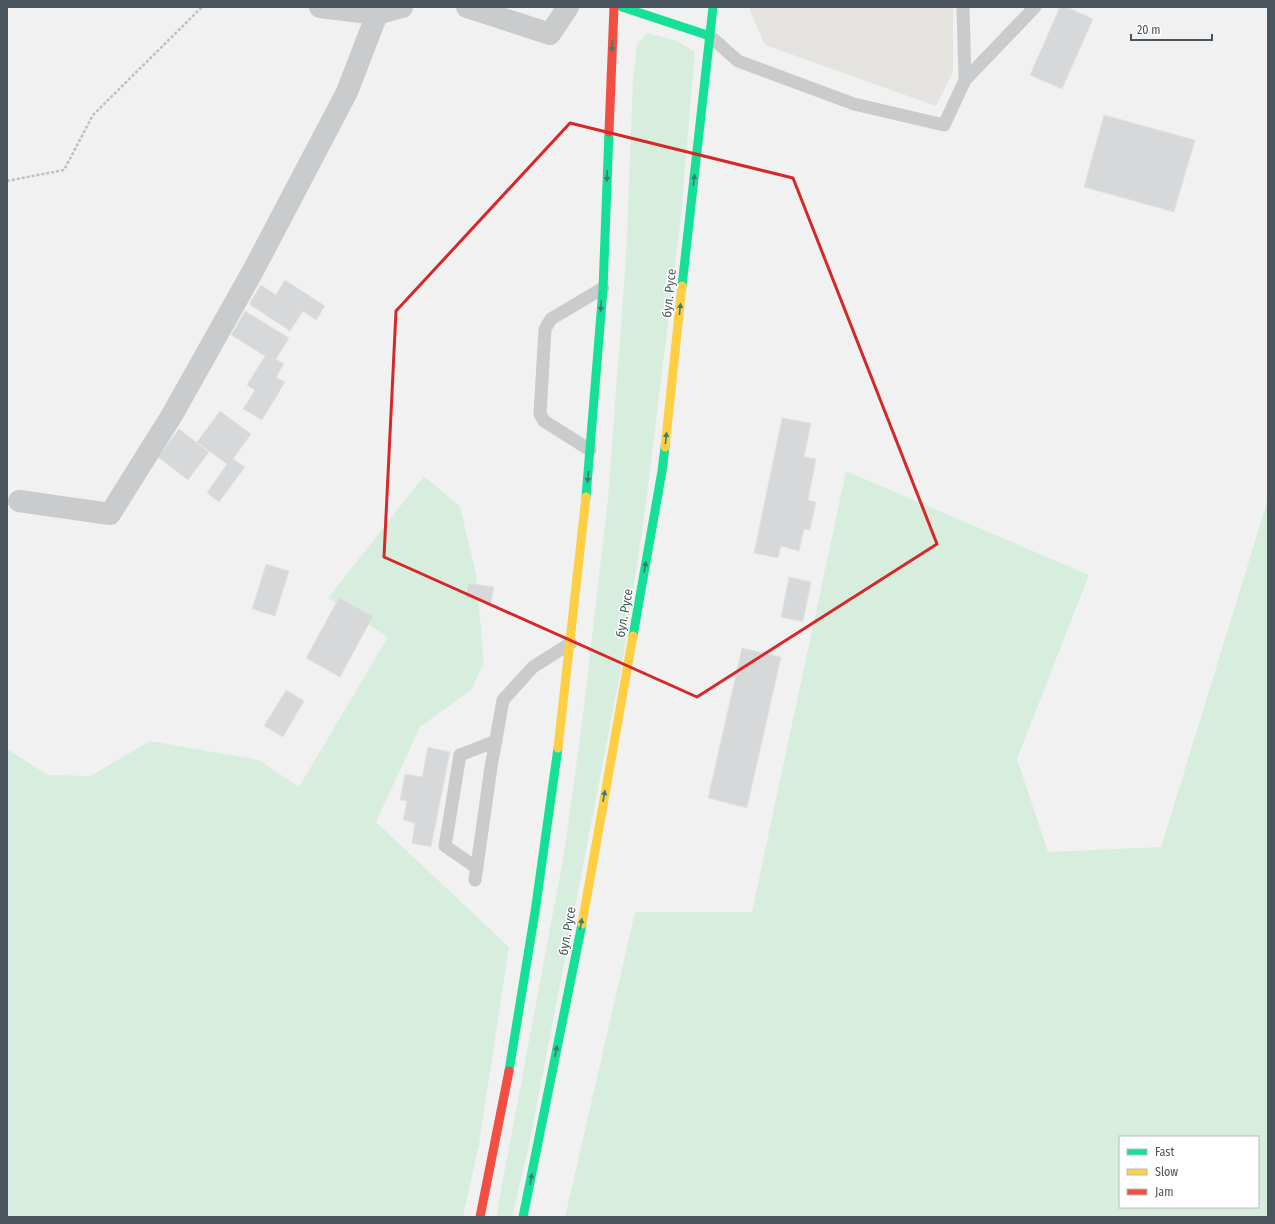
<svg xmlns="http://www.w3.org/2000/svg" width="1275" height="1224" font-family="'Fira Sans Condensed',sans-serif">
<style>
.commercial{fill:#e5e3df}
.green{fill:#d7eedf;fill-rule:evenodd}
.building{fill:#d7d8d9;stroke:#e2e3e4}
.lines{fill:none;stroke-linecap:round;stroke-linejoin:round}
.path{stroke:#b8c3bf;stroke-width:2.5;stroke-dasharray:3 2;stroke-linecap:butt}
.lane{stroke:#c9cbcc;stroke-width:13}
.street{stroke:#c9cbcc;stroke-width:22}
.fast{stroke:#16e098;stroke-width:9}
.slow{stroke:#ffcf43;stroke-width:9}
.jam{stroke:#f24e42;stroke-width:9}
.oneway{fill:#3a7e6e}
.marked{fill:none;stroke:#d62828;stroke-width:3;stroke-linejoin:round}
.labels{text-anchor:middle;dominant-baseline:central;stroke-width:3;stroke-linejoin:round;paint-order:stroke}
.street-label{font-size:13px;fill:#49545c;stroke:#fff}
</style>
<rect width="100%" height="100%" fill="#f1f1f1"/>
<path class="commercial" d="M751 7H953V72L936 106 765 45 750 11Z"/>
<g class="green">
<path d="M647 33 677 41 695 52 681 216 645 511 622 664 528 1150 512 1217H496L564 854 583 715 608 498 626 257 633 80 637 45Z"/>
<path d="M846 471 1089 575 1017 759 1048 852 1161 847 1268 499V1217H565L635 912H752ZM1120 1137H1258V1207H1120Z"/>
<path d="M424 476 460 507 476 573 484 663 471 690 420 727 376 822 509 947 479 1144 463 1217H7V749L48 775 90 776 150 741 259 760 299 787 388 637 328 598Z"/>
</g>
<g class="building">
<path d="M1060 7H1067L1093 19 1062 89 1030 75Z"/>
<path d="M1104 115 1195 140 1174 212 1084 187Z"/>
<path d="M285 280 325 306 316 320 303 311 290 331 249 304 261 285 276 295Z"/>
<path d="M245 311 289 338 276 359 284 364 276 377 285 382 262 420 243 409 255 390 247 385 265 356 231 335Z"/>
<path d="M220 411 251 434 233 459 245 467 219 502 207 493 227 464 197 442Z"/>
<path d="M782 418 811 423 804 457 816 459 808 500 816 502 810 530 804 529 799 551 781 546 778 558 754 553Z"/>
<path d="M179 429 209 452 188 480 158 457Z"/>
<path d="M266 564 289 571 275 616 252 609Z"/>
<path d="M789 577 811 582 803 622 781 617Z"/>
<path d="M468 583 494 587 491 603 466 598Z"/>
<path d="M339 598 373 616 340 677 306 658Z"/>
<path d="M742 648 781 657 747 808 708 798Z"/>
<path d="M286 690 304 701 283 737 264 726Z"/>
<path d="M428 747 450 752 431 847 412 843 415 823 403 820 407 801 400 800 405 774 422 777Z"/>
</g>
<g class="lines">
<path class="path" d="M7 181 64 170 93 115 202 7"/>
<g class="lane">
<path d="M963 7 965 80"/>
<path d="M710 36 738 61 854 104 944 125 965 80 1035 7"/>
<path d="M590 450 544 421 540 414 545 329 551 319 603 288"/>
<path d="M477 868 445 846 460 755 496 741"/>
<path d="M475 880 491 767 503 700 533 667 571 643"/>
</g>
<g class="street">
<path d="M320 7 377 14"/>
<path d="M467 7 550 34 568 7"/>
<path d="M19 501 110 514 172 415 254 269 347 92 377 14 402 7"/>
</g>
<g class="fast">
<path d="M622 7 710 36"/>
<path d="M682 286 713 7"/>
<path d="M586 497 603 289 609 132"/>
<path d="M633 636 662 471 665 447"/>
<path d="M509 1071 535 912 558 748"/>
<path d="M523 1217 582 924"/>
</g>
<g class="slow">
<path d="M665 447 682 286"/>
<path d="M558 748 586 497"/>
<path d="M582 924 633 636"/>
</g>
<g class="jam">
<path d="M609 132 614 7"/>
<path d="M480 1217 509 1071"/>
</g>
</g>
<defs><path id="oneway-solid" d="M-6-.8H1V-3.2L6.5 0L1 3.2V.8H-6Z"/></defs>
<g class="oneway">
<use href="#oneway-solid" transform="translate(612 46) rotate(92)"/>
<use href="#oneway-solid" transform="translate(607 176) rotate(92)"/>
<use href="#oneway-solid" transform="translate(694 180) rotate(-84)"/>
<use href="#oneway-solid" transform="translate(601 306) rotate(94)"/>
<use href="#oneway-solid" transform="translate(680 309) rotate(-84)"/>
<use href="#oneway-solid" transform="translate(666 438) rotate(-84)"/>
<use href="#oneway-solid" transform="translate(588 477) rotate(96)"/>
<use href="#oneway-solid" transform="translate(645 567) rotate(-80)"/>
<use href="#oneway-solid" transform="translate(604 796) rotate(-80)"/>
<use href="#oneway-solid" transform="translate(581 924) rotate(-80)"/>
<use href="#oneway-solid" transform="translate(556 1051) rotate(-78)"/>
<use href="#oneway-solid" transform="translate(531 1179) rotate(-78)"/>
</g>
<path class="marked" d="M570 123 793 178 937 544 697 697 384 557 396 311Z"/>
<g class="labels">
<g class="street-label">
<text transform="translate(669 293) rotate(-84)">бул. Русе</text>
<text transform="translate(624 613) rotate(-80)">бул. Русе</text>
<text transform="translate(567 931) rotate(-80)">бул. Русе</text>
</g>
</g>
<rect width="1275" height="1224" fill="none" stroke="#49545c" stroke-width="16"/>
<rect x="1119" y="1136" width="140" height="72" fill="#ffffff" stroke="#b6bbbe"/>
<rect x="1127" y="1149" width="20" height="6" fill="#16e098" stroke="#b6bbbe"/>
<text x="1155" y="1156" font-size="12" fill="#49545c">Fast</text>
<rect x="1127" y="1169" width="20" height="6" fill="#ffcf43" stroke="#b6bbbe"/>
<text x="1155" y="1176" font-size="12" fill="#49545c">Slow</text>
<rect x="1127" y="1189" width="20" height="6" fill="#f24e42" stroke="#b6bbbe"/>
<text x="1155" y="1196" font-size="12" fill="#49545c">Jam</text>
<path d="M1131 34v6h81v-6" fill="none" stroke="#49545c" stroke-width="2"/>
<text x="1137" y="34" font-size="12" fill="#49545c" stroke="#ffffff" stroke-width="3" paint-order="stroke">20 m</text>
</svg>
